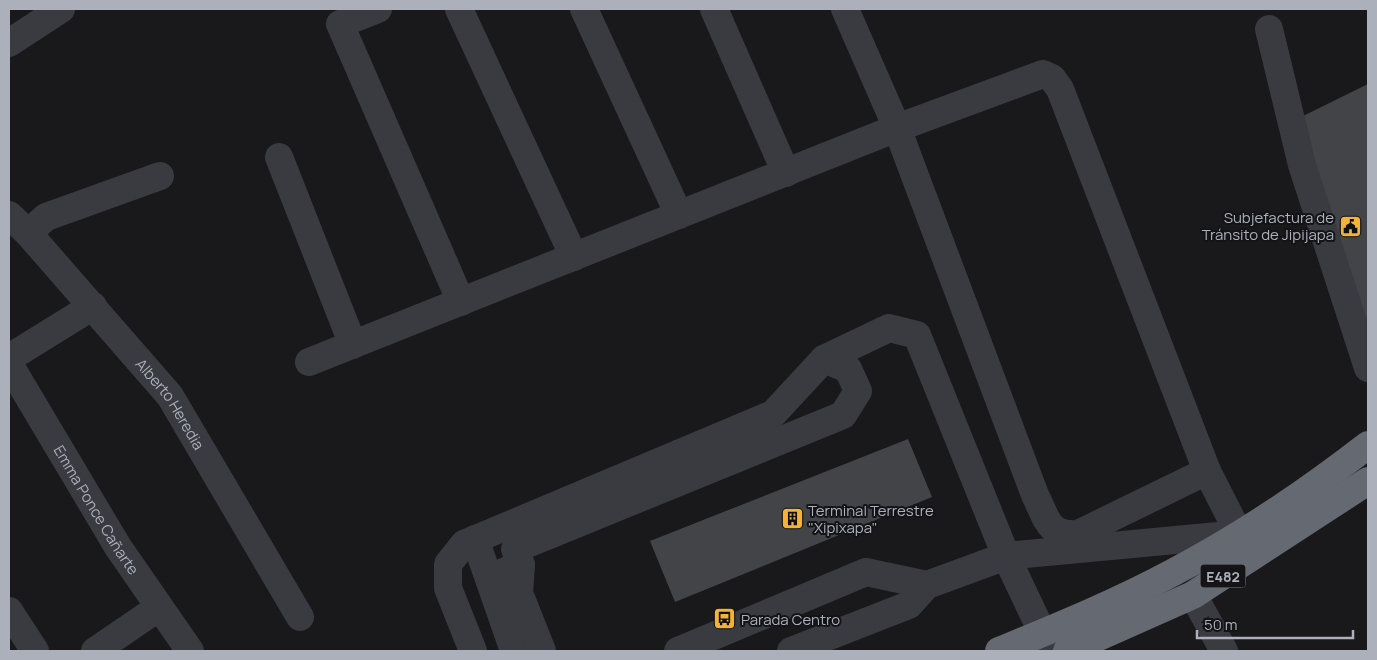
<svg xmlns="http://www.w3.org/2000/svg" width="1377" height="660" font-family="Manrope,sans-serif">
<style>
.building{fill:#434448}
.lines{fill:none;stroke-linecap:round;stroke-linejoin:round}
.minor{stroke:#3a3b40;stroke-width:28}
.highway{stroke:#656971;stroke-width:28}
.labels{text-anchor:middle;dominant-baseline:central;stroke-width:4;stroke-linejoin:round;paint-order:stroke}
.shield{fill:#141416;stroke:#7e818a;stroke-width:1}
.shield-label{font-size:14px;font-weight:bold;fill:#abb0bb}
.poi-label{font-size:15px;fill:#abb0bb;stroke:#141416;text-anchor:start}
.street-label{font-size:15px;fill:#abb0bb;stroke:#141416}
</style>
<rect width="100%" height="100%" fill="#19191b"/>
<g class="building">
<path d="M1368 84V336L1297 119Z"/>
<path d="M908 439 932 497 675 602 650 541Z"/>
</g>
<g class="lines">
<g class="minor">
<path d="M378 9 340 24 461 302"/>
<path d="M459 9 574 257"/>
<path d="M584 9 679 215"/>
<path d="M714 9 786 173"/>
<path d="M845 9 897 128 1035 495C1047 518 1047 536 1078 534L1207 471"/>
<path d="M1269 29 1302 165 1368 368"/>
<path d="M9 43 61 9"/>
<path d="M279 157 353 345"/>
<path id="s1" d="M9 215 28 233 170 396 300 617"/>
<path d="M28 233 46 217 160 176"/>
<path d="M9 358 93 306"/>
<path d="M309 362 897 128 1043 74 1052 78 1060 89 1207 471 1239 534 1006 556 927 585 909 605 791 651"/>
<path id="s2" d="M9 364 118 547 190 651"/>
<path d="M475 539 514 651"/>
<path d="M521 565 519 593 542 651"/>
<path d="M489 578 521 565 515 549 843 415 858 391 848 369 824 359"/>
<path d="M1193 595 1224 651"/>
<path d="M9 611 35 651"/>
<path d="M95 651 158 608"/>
<path d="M473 651 448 588V564L464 544 773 414 824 359 889 328 917 335 1006 556 1051 651"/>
<path d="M678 651 866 572 927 585"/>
</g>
<g class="highway">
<path d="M999 651C1057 627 1116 603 1172 573 1241 537 1306 493 1368 445"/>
<path d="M1067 651 1193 595 1368 481"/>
</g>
</g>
<defs>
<symbol id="civic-square" viewBox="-11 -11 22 22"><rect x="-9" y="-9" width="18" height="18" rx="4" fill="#f6b235" stroke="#141416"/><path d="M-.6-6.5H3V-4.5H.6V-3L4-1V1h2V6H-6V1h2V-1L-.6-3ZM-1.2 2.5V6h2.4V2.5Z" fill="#111"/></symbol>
<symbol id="building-square" viewBox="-11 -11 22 22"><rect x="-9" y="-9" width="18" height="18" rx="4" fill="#f6b235" stroke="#141416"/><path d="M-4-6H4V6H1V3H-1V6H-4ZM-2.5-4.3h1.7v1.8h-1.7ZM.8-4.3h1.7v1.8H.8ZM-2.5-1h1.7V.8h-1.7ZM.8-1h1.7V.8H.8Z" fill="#111"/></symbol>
<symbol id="bus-square" viewBox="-11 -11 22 22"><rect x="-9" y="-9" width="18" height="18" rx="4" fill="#f6b235" stroke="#141416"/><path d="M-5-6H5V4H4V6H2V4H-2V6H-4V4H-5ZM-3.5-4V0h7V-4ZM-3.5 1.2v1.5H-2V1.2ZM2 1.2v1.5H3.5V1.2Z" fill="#111"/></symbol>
</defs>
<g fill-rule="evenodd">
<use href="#civic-square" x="1338" y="214" width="25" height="25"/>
<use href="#building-square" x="780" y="506" width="25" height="25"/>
<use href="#bus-square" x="712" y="606" width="25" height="25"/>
</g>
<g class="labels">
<rect class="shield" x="1200.5" y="564.5" width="45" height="23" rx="4"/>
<g class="shield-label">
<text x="1223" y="576">E482</text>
</g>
<g class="poi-label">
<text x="1334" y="217" text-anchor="end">Subjefactura de<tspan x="1334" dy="17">Tránsito de Jipijapa</tspan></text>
<text x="808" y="510">Terminal Terrestre<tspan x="808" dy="17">"Xipixapa"</tspan></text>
<text x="741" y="619">Parada Centro</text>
</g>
<g class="street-label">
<text stroke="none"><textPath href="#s1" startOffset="249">Alberto Heredia</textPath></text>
<text stroke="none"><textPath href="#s2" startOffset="170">Emma Ponce Cañarte</textPath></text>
</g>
</g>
<rect width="1377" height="660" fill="none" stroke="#abb0bb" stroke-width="20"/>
<path d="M1197 630v8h156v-8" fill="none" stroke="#abb0bb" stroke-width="2.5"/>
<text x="1204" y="630" font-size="15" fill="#abb0bb" stroke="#141416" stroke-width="4" paint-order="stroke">50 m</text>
</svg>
